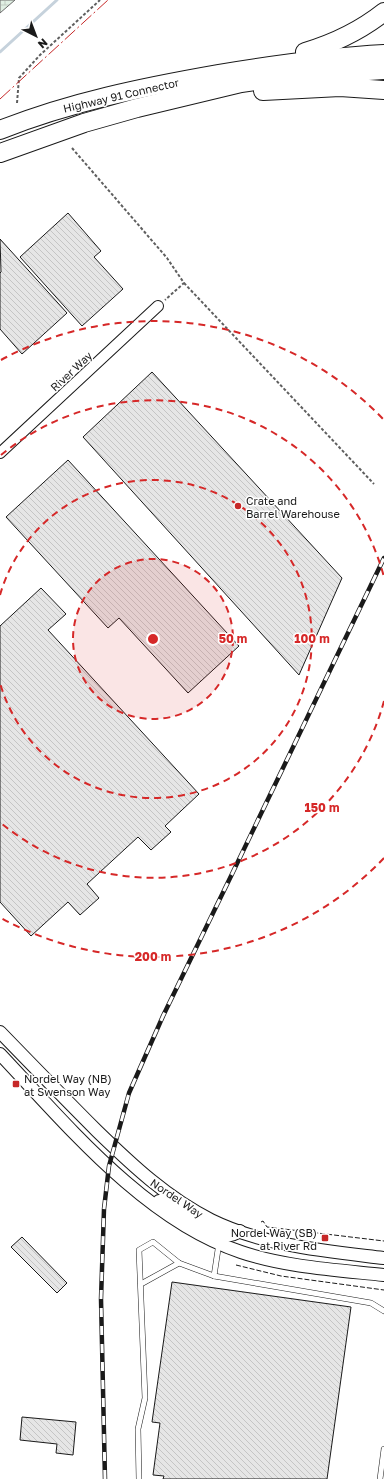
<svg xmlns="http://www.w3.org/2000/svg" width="384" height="1479" font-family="'Golos Text',sans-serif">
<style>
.wetland{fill:url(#wetland-marsh);stroke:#6a6a6a}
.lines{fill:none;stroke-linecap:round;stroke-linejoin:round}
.stream{stroke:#c6d2dc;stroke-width:3}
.building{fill:url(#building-back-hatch);stroke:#1a1a1a}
.service-casing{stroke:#1a1a1a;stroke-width:6}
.minor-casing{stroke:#1a1a1a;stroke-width:12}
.tertiary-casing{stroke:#1a1a1a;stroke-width:14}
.motorway-casing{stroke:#1a1a1a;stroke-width:20}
.path{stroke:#5f5f5f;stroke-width:2;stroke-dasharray:3 2;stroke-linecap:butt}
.service{stroke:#fff;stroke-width:5}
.minor{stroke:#fff;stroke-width:10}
.tertiary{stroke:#fff;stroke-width:12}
.motorway{stroke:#fff;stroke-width:18}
.rail-casing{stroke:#1a1a1a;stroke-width:4.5}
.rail{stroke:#fff;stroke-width:3;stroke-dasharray:9;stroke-linecap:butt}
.fence{stroke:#1a1a1a;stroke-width:1;stroke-dasharray:5 2;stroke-linecap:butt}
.power{stroke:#c62828;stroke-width:1;stroke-dasharray:14 3 2 3;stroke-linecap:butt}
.ring{fill:none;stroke:#d62828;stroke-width:2;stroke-dasharray:7 5}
.poi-dot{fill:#c62828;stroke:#fff;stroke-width:1.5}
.labels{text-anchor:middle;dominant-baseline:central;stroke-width:3;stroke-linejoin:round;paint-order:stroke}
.street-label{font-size:11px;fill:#1a1a1a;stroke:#fff}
.poi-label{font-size:11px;fill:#1a1a1a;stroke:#fff;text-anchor:start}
.centre{fill:#d62828;stroke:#fff;stroke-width:2}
.ring-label{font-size:12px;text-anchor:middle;font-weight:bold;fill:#d62828;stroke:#fff;stroke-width:3;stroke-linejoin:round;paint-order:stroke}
</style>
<defs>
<pattern id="wetland-marsh" width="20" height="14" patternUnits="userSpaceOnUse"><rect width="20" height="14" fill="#e0efe3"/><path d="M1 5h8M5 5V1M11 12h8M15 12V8" fill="none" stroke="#c0ccc2"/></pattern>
<pattern id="building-back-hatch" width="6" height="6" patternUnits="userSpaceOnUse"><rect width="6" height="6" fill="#e6e6e6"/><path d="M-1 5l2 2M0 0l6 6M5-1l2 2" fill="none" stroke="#c5c5c5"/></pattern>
</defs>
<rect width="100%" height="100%" fill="#fff"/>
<path class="wetland" d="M0 0H15L0 13Z"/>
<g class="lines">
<path class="stream" d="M0 52 57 0"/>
</g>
<g class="building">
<path d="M68 213 101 251 94 257 123 289 82 326 20 257Z"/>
<path d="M0 239 67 313 22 354 0 329V273L1 272Z"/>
<path d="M152 372 342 578 299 675 83 437Z"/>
<path d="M68 460 239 646 188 693 119 618 108 628 6 517Z"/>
<path d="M41 588 66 614 48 630 199 794 165 826 171 832 151 850 138 837 87 884 99 898 80 915 68 902 31 936 0 902V626Z"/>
<path d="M22 1237 67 1283 57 1293 11 1247Z"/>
<path d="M172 1282 351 1307 327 1479H163L164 1476 153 1475 160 1423 152 1422Z"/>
<path d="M22 1417 76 1422 73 1455 56 1453 57 1444 20 1440Z"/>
</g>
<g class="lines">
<defs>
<g id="service">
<path d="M214 1276 371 1303 384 1311"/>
<path d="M141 1284 179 1263"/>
<path d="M139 1479 138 1429 145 1398 139 1250 153 1242 179 1263 214 1276 219 1243"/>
<path d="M380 1479 384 1449"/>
</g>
<path id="minor" d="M0 453 158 306"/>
<g id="tertiary">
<path d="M0 1032C32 1065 64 1098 97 1131 132 1165 167 1198 211 1220 264 1246 326 1251 384 1258"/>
<path d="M0 1054C67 1125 146 1221 241 1252 285 1267 337 1270 384 1275"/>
<path d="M159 1201H162C180 1213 204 1230 226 1235 231 1236 235 1234 240 1231"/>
</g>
<g id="motorway">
<path d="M305 52C335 43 360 31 384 12"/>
<path d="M263 91 340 87 384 90"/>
<path d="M0 130C70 102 144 87 218 74 273 65 328 57 384 54"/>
<path d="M0 153 84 123 137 108 241 83 291 76 384 70"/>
</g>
</defs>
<use href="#service" class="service-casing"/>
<use href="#minor" class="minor-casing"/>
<use href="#tertiary" class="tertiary-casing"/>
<use href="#motorway" class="motorway-casing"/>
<g class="path">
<path d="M17 103 19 78 40 55 100 0"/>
<path d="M72 148 167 258 184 283 165 300"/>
<path d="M184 283 374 484"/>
</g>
<use href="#service" class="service"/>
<use href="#minor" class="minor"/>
<use href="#tertiary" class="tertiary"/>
<use href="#motorway" class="motorway"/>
<defs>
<path id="rail" d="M105 1479 101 1299 104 1209 109 1166 129 1093 163 1016 232 874 384 558"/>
</defs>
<use href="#rail" class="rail-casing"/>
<use href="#rail" class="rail"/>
<g class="fence">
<path d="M261 1222 263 1221 267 1227 384 1241"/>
<path d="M236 1265 281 1276 384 1290"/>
</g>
<path class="power" d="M0 99 108 0"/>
</g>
<circle cx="153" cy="639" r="80" fill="#d62828" fill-opacity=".12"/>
<g class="ring">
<circle cx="153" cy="639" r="80"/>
<path d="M0 595A159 159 0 1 1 0 683"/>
<path d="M384 701A239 239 0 0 1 1 823M1 455A239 239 0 0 1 384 577"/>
<path d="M384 858A318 318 0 0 1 1 918M1 360A318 318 0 0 1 384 420"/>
</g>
<g class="poi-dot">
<circle cx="238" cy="506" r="4"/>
<rect x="12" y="1080" width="8" height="8" rx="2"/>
<rect x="321" y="1234" width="8" height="8" rx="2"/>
</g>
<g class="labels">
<g class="street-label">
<text transform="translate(121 95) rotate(-13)">Highway 91 Connector</text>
<text transform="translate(71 371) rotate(-43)">River Way</text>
<text transform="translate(177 1198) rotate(34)">Nordel Way</text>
</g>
<g class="poi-label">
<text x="246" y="500">Crate and<tspan x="246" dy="13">Barrel Warehouse</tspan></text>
<text x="24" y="1078">Nordel Way (NB)<tspan x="24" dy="13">at Swenson Way</tspan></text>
<text x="317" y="1232" text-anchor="end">Nordel Way (SB)<tspan x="317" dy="13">at River Rd</tspan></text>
</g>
</g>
<circle cx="153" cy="639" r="6" class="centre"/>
<g class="ring-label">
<text x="233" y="643">50 m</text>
<text x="312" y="643">100 m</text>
<text x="322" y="812">150 m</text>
<text x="153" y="961">200 m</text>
</g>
<g transform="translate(36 36) rotate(138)" stroke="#ffffff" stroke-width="3" paint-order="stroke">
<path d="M0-3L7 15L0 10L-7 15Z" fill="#1a1a1a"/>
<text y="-6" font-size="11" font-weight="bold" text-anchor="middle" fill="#1a1a1a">N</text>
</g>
</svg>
